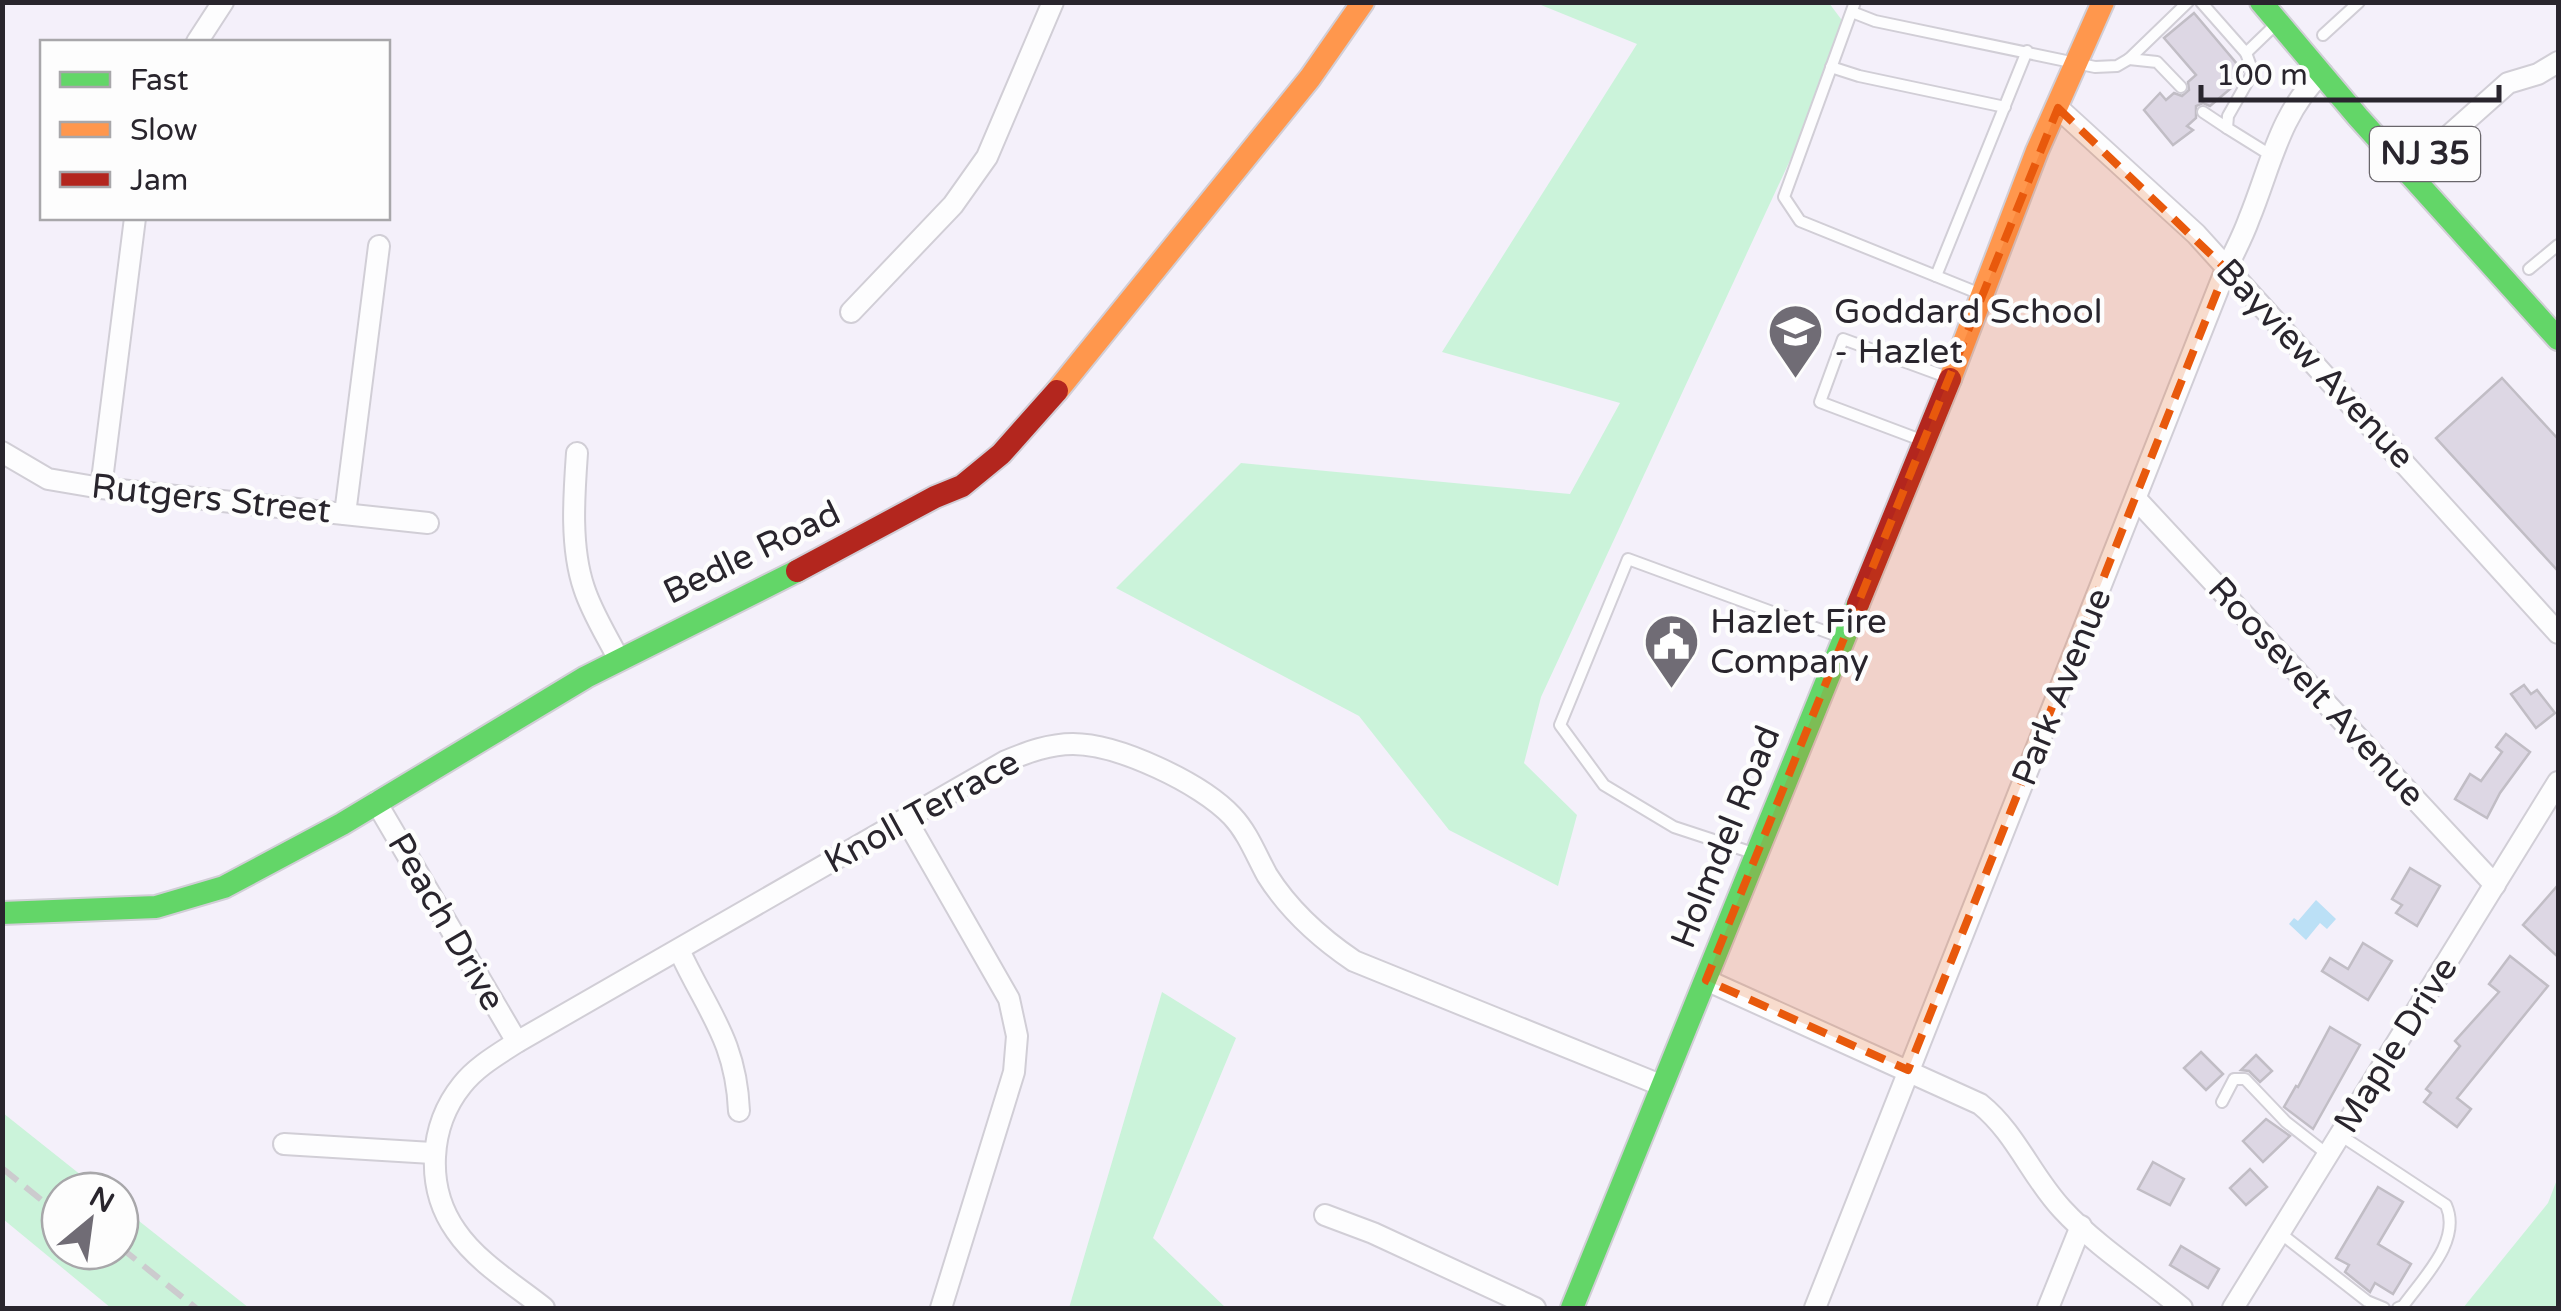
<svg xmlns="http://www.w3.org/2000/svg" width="2561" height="1311" font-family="'Varela Round',sans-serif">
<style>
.green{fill:#cbf3da}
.water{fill:#bbe0f6}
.building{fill:#ddd7e4;stroke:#c1bdc5;stroke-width:2.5}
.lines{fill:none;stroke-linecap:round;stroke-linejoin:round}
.lane-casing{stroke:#d1ced6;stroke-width:14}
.street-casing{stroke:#d1ced6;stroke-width:24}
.fast-casing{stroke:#d1ced6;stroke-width:26}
.slow-casing{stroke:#d1ced6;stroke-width:26}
.jam-casing{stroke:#d1ced6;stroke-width:26}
.lane{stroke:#fdfdfe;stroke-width:10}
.street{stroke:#fdfdfe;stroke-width:20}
.fast{stroke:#63d668;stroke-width:22}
.slow{stroke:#ff974d;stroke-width:22}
.jam{stroke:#b3261e;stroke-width:22}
.rail{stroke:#cccbce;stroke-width:6;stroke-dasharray:20 10;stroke-linecap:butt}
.marked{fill:#e8590c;fill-opacity:0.2;stroke:#e8590c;stroke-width:8;stroke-dasharray:20 12;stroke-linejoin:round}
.labels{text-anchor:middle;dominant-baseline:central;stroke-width:9;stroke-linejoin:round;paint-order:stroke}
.shield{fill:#fdfdfd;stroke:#69666b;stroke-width:2.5}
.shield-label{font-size:32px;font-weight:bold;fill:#29252d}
.poi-label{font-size:35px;fill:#29252d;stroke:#fdfdfd;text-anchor:start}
.street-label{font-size:35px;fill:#29252d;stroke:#fdfdfd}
</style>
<rect width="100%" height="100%" fill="#f4f0fa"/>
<g class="green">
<path d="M1543 2 1829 3 1850 31 1541 697 1524 763 1577 815 1558 886 1449 830 1359 716 1116 588 1241 463 1570 494 1620 403 1442 352 1637 44 1541 5Z"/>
<path d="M1162 992 1236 1038 1153 1238 1226 1308H1069Z"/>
<path d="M3 1113 101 1191H60V1251H120V1206L249 1308H111L3 1219Z"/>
<path d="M2558 1177V1308H2463L2548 1203Z"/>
</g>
<path class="water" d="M2316 900 2336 919 2327 929 2320 923 2306 940 2289 924 2294 918 2298 921Z"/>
<g class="building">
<path d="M2194 13 2243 71 2236 84 2210 106 2203 103 2196 106V118L2187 126 2193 130 2173 145 2144 110 2160 93 2166 100 2174 93 2182 96 2189 90 2188 82 2196 75 2164 38Z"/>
<path d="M2502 378 2558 439V571L2436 438Z"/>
<path d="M2524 685 2531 694 2537 690 2555 713 2536 728 2511 694Z"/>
<path d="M2506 734 2530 752 2500 793 2487 818 2455 799 2470 774 2481 781 2502 752 2496 747Z"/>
<path d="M2410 868 2440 886 2417 926 2396 913 2402 905 2392 899Z"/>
<path d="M2558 885V957L2523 925Z"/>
<path d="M2363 943 2392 961 2368 1000 2322 971 2330 958 2348 969Z"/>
<path d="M2510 956 2548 986 2457 1098 2471 1109 2457 1127 2424 1102 2431 1093 2426 1089 2460 1046 2455 1041 2499 992 2489 984Z"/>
<path d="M2330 1027 2360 1045 2313 1129 2284 1107 2296 1086 2298 1087Z"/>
<path d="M2201 1052 2223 1074 2206 1090 2184 1068Z"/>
<path d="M2256 1055 2272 1071 2260 1082 2249 1071 2241 1070Z"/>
<path d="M2266 1119 2290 1136 2263 1162 2243 1141Z"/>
<path d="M2153 1162 2184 1179 2170 1205 2138 1189Z"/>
<path d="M2250 1169 2267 1187 2246 1205 2230 1188Z"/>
<path d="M2378 1187 2403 1202 2378 1244 2411 1264 2393 1294 2375 1283 2370 1292 2345 1272 2349 1265 2336 1258Z"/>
<path d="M2181 1246 2219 1269 2208 1288 2170 1265Z"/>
</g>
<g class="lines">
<defs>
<g id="lane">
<path d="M1855 2 1784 197 1800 221 1983 295"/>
<path d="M2201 2 2246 53 2272 28"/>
<path d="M1852 12 1875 21 2095 67 2117 66 2129 59 2188 2"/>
<path d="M2323 35 2359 2"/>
<path d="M2246 53 2253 72 2228 116 2227 128 2272 156"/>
<path d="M2129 59 2157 62 2181 87"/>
<path d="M1831 67 1859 76 2005 107"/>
<path d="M2203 112 2227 128"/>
<path d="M2529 269 2558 245"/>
<path d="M1936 276 2027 51"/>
<path d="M1921 440 1820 402 1843 339 1944 376"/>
<path d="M1753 853 1674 827 1604 785 1560 725 1628 559 1843 638"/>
<path d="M2222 1102 2234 1079H2245L2286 1122 2327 1154"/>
<path d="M2340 1135 2446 1205C2462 1241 2423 1278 2403 1306L2398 1308"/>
<path d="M2280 1233 2367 1301 2384 1308"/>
</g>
<g id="street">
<path d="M197 42 223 2"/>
<path d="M2058 108 2196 234 2558 633"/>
<path d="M2426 156 2508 83 2538 74 2558 62"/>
<path d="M851 312 953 205 987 157 1053 2"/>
<path d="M2 452 48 479 101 488 428 523"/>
<path d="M577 453C574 495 570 547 584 588 592 613 607 636 619 660"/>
<path d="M101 488 135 218"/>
<path d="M2137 500 2495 885"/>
<path d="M345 514 379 246"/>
<path d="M376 802 517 1042"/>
<path d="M906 819 1009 999 1017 1036 1014 1072 941 1308"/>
<path d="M679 950C707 1011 736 1040 739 1111"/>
<path d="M1706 980 1980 1104C2016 1133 2031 1176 2062 1209 2096 1246 2143 1276 2182 1308"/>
<path d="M284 1144 432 1153"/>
<path d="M1325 1215 1373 1233 1535 1308"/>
<path d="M544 1308C515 1285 477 1262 456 1231 425 1187 429 1126 462 1085 476 1067 497 1055 517 1042L1006 761C1028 752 1049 744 1073 744 1118 744 1201 783 1232 816 1248 833 1256 855 1267 875 1289 910 1320 938 1354 961L1663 1086"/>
<path d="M1815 1308 2226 269C2234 253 2243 236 2249 219 2270 168 2280 112 2322 73"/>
<path d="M2048 1308 2081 1226"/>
<path d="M2233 1308 2558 782"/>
</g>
<g id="fast">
<path d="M2261 2 2358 117 2558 339"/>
<path d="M2 913 156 907 224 887 342 824 586 677 797 571"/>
<path d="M1572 1308 1858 604"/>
</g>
<g id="slow">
<path d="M1950 379 2037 151 2103 2"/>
<path d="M1057 391 1310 78 1363 2"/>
</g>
<g id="jam">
<path d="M797 571 935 497 962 486 1001 454 1057 391"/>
<path d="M1858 604 1950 379"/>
</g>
</defs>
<use href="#lane" class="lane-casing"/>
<use href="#street" class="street-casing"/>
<use href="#fast" class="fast-casing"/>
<use href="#slow" class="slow-casing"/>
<use href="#jam" class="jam-casing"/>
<use href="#lane" class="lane"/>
<use href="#street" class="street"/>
<use href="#fast" class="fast"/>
<use href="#slow" class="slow"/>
<use href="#jam" class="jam"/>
<g class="rail">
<path d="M2 1168 60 1215"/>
<path d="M120 1247 196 1308"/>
</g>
</g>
<path class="marked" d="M2058 108 2226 269 1908 1070 1706 980Z"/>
<defs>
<symbol id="school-pin" viewBox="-11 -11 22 30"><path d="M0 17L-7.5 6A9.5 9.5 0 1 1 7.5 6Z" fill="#706c75" stroke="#fdfdfd"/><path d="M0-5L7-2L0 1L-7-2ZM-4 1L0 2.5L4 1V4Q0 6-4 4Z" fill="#fff"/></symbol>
<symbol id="civic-pin" viewBox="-11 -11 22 30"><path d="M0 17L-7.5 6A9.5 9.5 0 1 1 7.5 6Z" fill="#706c75" stroke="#fdfdfd"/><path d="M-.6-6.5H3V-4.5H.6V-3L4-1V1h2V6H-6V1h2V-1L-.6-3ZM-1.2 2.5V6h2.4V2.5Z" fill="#fff"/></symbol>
</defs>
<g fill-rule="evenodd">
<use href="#school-pin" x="1764" y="300" width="63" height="86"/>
<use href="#civic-pin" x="1640" y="610" width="63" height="86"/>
</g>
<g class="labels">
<rect class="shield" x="2370" y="127" width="110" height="54" rx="8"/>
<g class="shield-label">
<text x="2425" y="154">NJ 35</text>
</g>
<g class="poi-label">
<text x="1834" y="312">Goddard School<tspan x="1834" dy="40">- Hazlet</tspan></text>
<text x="1710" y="622">Hazlet Fire<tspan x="1710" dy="40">Company</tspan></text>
</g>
<g class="street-label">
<text transform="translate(2315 364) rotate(47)">Bayview Avenue</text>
<text transform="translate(211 499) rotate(6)">Rutgers Street</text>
<text transform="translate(752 553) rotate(-26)">Bedle Road</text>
<text transform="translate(2062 687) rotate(-68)">Park Avenue</text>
<text transform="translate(2316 692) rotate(47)">Roosevelt Avenue</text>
<text transform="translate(922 812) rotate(-29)">Knoll Terrace</text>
<text transform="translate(1726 837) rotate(-68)">Holmdel Road</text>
<text transform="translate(446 922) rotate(60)">Peach Drive</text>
<text transform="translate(2396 1045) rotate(-58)">Maple Drive</text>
</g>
</g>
<rect width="2561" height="1311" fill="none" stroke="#29252d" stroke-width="10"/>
<rect x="40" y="40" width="350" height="180" fill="#fdfdfd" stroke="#a8a7aa" stroke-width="2.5"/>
<rect x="60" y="72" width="50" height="15" fill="#63d668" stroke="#a8a7aa" stroke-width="2.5"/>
<text x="130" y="90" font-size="30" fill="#29252d">Fast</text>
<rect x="60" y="122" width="50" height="15" fill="#ff974d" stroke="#a8a7aa" stroke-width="2.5"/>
<text x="130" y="140" font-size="30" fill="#29252d">Slow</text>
<rect x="60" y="172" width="50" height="15" fill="#b3261e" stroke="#a8a7aa" stroke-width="2.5"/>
<text x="130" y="190" font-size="30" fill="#29252d">Jam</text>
<g transform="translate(90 1221) rotate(29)"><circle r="48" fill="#fdfdfd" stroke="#a8a7aa" stroke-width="2.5"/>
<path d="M0-8L18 38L0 25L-18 38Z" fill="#706c75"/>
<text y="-15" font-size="28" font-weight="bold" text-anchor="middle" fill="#29252d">N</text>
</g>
<path d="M2201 85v15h298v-15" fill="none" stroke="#29252d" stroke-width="5"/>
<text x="2216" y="85" font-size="30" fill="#29252d" stroke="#fdfdfd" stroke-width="8" paint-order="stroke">100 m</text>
</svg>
